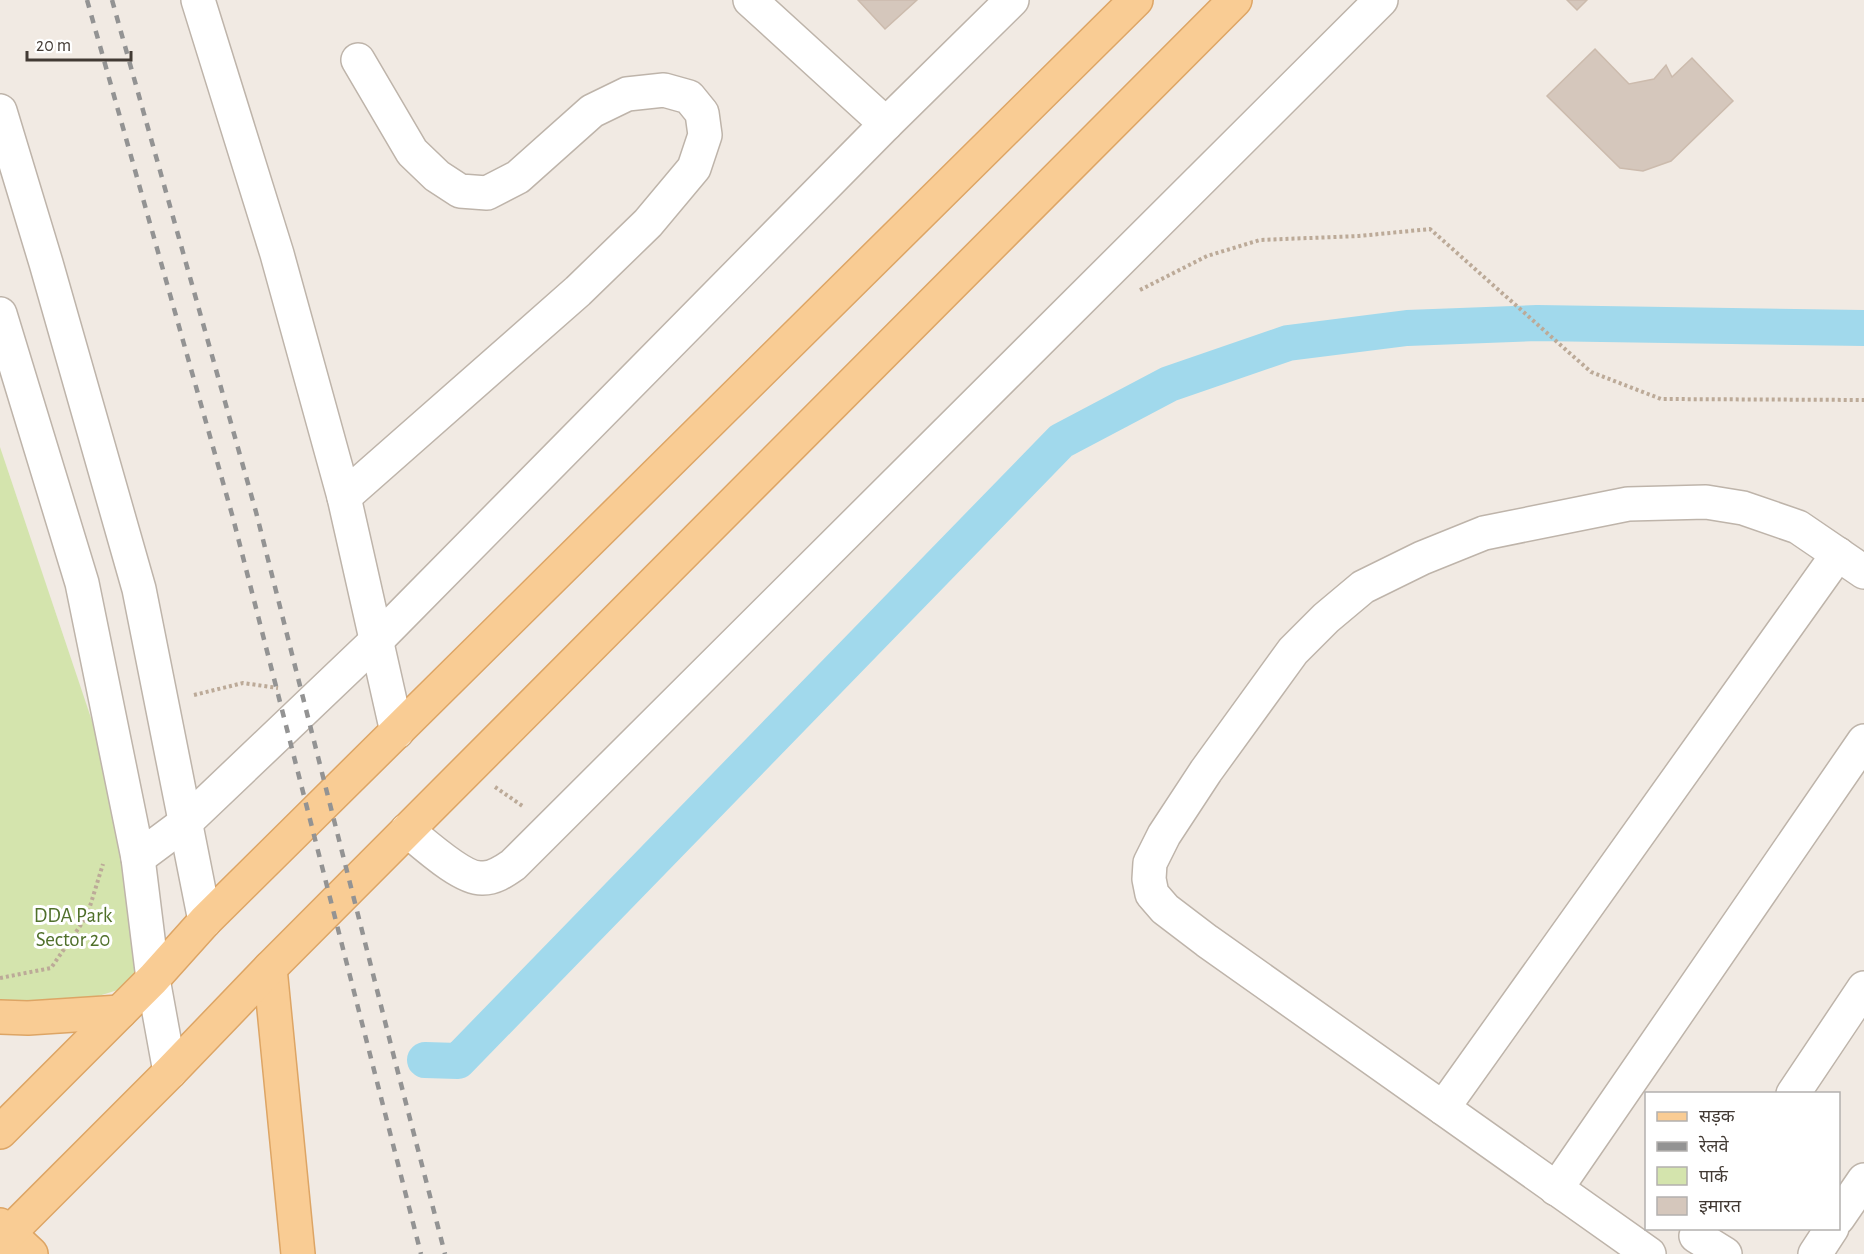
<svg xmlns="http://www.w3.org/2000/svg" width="1864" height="1254" font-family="'Alegreya Sans','Noto Sans Devanagari',sans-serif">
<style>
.green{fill:#d4e4ad}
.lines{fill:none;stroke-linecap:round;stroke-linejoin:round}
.canal{stroke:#a1d9ec;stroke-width:36}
.building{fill:#d5c7bc;stroke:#ccbbad;stroke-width:1.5}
.minor-casing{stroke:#beb4aa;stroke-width:36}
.major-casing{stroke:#dda565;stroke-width:36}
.path{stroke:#bcaa98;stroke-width:4;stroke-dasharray:3 3;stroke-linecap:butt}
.minor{stroke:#fff;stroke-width:33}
.major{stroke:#f9cc94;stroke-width:33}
.rail{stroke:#939393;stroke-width:4.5;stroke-dasharray:8 8;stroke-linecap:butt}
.labels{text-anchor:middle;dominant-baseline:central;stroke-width:6;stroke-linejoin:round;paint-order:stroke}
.park-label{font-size:21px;fill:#50702b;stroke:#fff}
</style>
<rect width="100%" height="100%" fill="#f1eae3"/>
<path class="green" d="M0 447 138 858 153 979 28 1018 0 1013Z"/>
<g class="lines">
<path class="canal" d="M425 1060 458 1061 1061 441 1169 384 1288 343 1407 328 1537 323 1864 328"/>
</g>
<g class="building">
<path d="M858 0H917L885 29Z"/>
<path d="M1567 0H1587L1577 10Z"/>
<path d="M1595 49 1629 84 1654 79 1666 65 1672 77 1692 58 1733 101 1671 161 1643 171 1620 168 1547 96Z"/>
</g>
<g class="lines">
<defs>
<g id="minor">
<path d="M198 0 277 254 344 497 397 732"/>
<path d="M750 0 886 124"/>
<path d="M0 111 46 263 139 589 205 921"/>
<path d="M0 314 82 583 138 858 153 979 170 1072"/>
<path d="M344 497 578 291 648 223 694 168 705 135 702 113 689 97 664 90 627 94 592 111 518 177 487 193 460 191 437 176 412 152 358 60"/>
<path d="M407 830C423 843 463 880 483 878 494 878 503 872 513 865L1381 0"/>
<path d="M138 858 185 823 376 641 886 124 1012 0"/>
<path d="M1793 1094 1864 988"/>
<path d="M1443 1108 1838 554"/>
<path d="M1556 1189 1864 741"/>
<path d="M1838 1218 1864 1180"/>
<path d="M1696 1236 1725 1254"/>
<path d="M1649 1254 1207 941 1165 909 1152 894 1149 879 1150 863 1164 835 1206 771 1293 651 1326 618 1363 587 1422 558 1484 533 1628 504 1706 502 1743 508 1798 527 1864 572"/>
<path d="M1815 1254 1832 1228"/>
</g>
<g id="major">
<path d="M270 968 298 1254"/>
<path d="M0 1017 28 1018 120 1012"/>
<path d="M0 1132 153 979 205 921 1136 0"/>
<path d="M0 1225 31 1254"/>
<path d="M0 1242 170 1072 270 968 1235 0"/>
</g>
</defs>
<use href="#minor" class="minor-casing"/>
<use href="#major" class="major-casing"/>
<g class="path">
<path d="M1140 290 1207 256 1260 240 1359 236 1430 229 1591 372 1661 399 1864 400"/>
<path d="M194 695 243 683 278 688"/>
<path d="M495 787 524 807"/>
<path d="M0 978 51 968 87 916 103 864"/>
</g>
<use href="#minor" class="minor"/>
<use href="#major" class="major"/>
<g class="rail">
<path d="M87 0 233 518 421 1254"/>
<path d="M112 0 256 512 394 1057 445 1254"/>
</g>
</g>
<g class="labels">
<g class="park-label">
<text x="73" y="915">DDA Park<tspan x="73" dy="24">Sector 20</tspan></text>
</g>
</g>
<rect x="1645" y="1092" width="195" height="138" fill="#ffffff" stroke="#b3b0ae" stroke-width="1.5"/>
<rect x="1657" y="1112" width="30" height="9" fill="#f9cc94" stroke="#b3b0ae" stroke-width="1.5"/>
<text x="1699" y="1122" font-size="18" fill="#423a34">सड़क</text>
<rect x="1657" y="1142" width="30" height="9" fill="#939393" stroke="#b3b0ae" stroke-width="1.5"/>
<text x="1699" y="1152" font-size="18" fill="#423a34">रेलवे</text>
<rect x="1657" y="1167" width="30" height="18" fill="#d4e4ad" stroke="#b3b0ae" stroke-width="1.5"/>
<text x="1699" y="1182" font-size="18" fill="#423a34">पार्क</text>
<rect x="1657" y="1197" width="30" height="18" fill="#d5c7bc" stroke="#b3b0ae" stroke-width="1.5"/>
<text x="1699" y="1212" font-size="18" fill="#423a34">इमारत</text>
<path d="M27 51v9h104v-9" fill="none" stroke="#423a34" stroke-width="3"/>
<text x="36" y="51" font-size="18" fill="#423a34" stroke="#ffffff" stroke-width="4.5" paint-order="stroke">20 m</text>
</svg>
